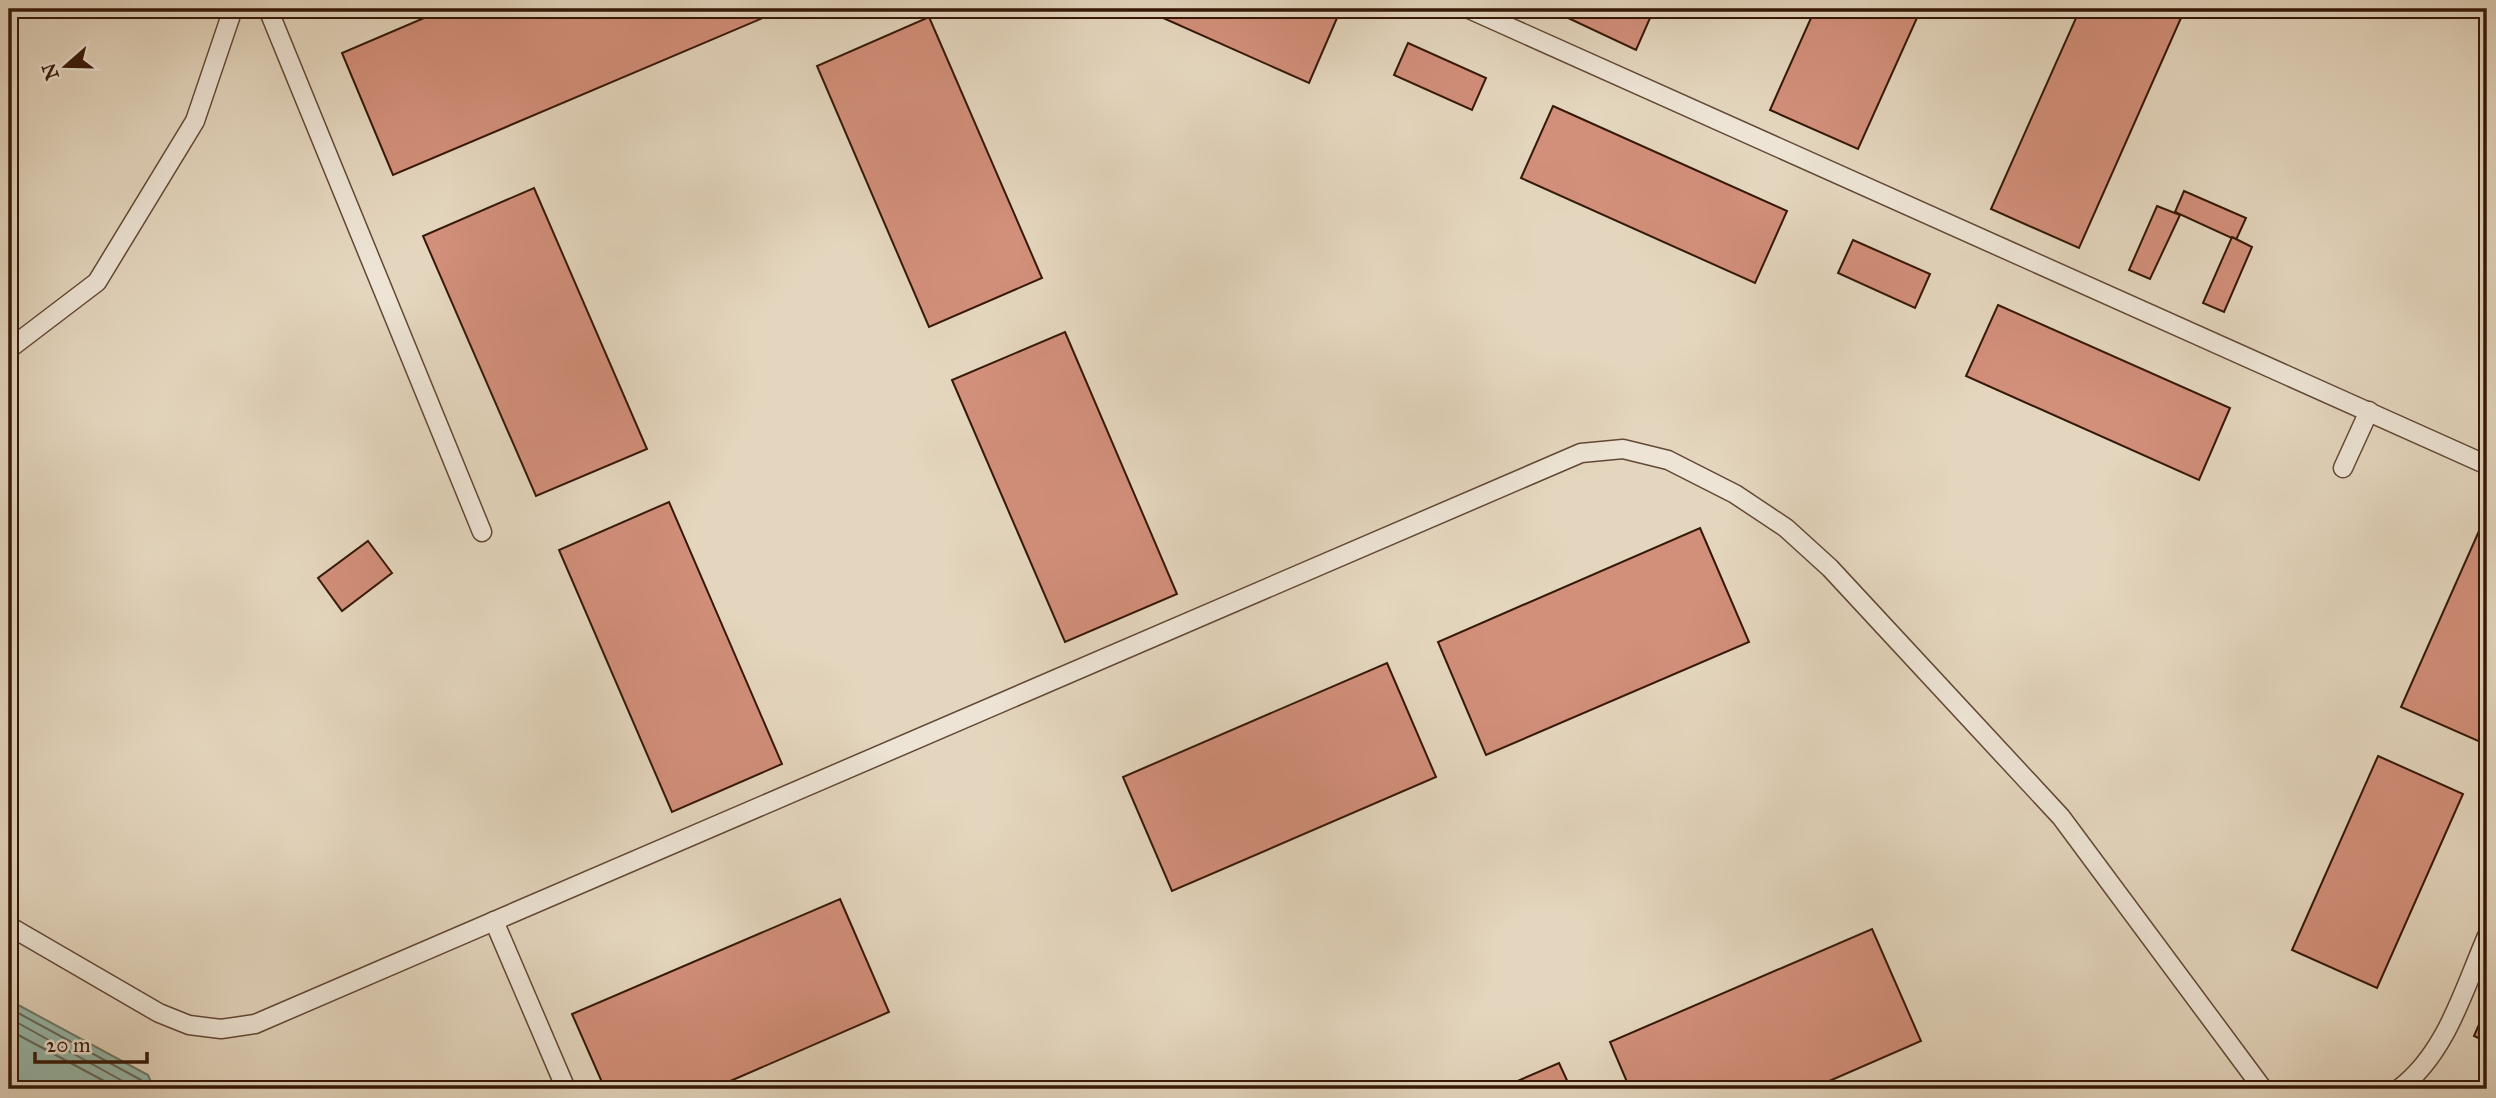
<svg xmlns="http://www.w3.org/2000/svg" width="2496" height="1098" font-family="'IM FELL Great Primer',serif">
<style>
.water{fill:#97baac;stroke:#70796a;stroke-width:2}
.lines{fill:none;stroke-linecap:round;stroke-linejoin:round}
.shore{stroke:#66695a;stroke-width:2}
.building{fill:#d28f7a;stroke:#361807;stroke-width:2}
.service-casing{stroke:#624835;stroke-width:21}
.service{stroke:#ede4d5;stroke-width:18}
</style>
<rect width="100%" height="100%" fill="#e4d6be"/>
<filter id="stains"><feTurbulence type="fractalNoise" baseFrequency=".00286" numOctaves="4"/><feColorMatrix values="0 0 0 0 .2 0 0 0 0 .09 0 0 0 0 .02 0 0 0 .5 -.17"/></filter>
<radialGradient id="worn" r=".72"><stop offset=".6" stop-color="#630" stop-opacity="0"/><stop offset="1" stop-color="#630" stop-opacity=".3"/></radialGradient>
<path class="water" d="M9 1000 148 1075 154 1089 9 1087Z"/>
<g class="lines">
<g class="shore">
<path d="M9 1008 141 1080 146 1089"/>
<path d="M9 1018 137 1089"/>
<path d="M9 1030 119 1089"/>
</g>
</g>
<g class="building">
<path d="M445 9H784L393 175 342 53Z"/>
<path d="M1143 9H1337L1340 11 1309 83Z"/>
<path d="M1549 9H1654L1636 50Z"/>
<path d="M1815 9H1921L1858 149 1770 110Z"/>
<path d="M2080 9H2185L2079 248 1991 209Z"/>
<path d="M929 17 1042 278 929 327 817 66Z"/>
<path d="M1408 43 1486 78 1472 110 1394 75Z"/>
<path d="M1553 106 1787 211 1755 283 1521 178Z"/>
<path d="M534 188 647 449 536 496 423 236Z"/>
<path d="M2184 191 2246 218 2236 240 2175 212Z"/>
<path d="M2157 206 2180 215 2150 279 2129 270Z"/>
<path d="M2232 237 2252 247 2224 312 2203 303Z"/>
<path d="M1853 240 1930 274 1915 308 1838 273Z"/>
<path d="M1998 305 2230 408 2199 480 1966 376Z"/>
<path d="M1065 332 1177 594 1065 642 952 380Z"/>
<path d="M669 502 782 764 672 812 559 550Z"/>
<path d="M2487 513V738L2485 744 2401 707Z"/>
<path d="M1700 528 1749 642 1486 755 1438 642Z"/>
<path d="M368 541 392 573 342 611 318 578Z"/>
<path d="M1387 663 1436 777 1172 891 1123 777Z"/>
<path d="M2378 756 2463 794 2377 988 2292 950Z"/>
<path d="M840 899 889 1012 712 1089H605L572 1014Z"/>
<path d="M1872 929 1921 1041 1811 1089H1630L1610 1042Z"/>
<path d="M2487 1006V1042L2474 1036Z"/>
<path d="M1559 1063 1571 1089H1499Z"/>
</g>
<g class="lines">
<defs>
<g id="service">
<path d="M268 9 482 532"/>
<path d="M1469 9 2487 465"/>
<path d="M9 349 97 282 195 121 233 9"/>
<path d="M2343 468 2369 411"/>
<path d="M494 921 566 1089"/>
<path d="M9 926 159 1013 189 1025 221 1029 255 1024 1581 453 1623 449 1668 460 1735 494 1786 528 1830 568 2061 817 2263 1089"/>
<path d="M2399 1089C2446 1054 2464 989 2487 936"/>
</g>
</defs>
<use href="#service" class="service-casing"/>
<use href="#service" class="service"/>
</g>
<rect width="2496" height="1098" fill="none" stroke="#e4d6be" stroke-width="35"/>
<rect x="10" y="10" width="2475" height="1077" fill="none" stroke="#361807" stroke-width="3.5"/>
<rect x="18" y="18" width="2461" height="1063" fill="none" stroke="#361807" stroke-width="2"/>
<g transform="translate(66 66) rotate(250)" stroke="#ede4d5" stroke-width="5" paint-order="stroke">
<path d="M0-5L12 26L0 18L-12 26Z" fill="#361807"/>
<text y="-10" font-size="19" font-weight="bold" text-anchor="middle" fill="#361807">N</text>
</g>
<path d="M35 1052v10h112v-10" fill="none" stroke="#361807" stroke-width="3.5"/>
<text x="46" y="1052" font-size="21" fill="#361807" stroke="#ede4d5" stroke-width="5" paint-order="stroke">20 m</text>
<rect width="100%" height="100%" filter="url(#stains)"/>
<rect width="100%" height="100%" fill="url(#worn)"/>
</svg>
